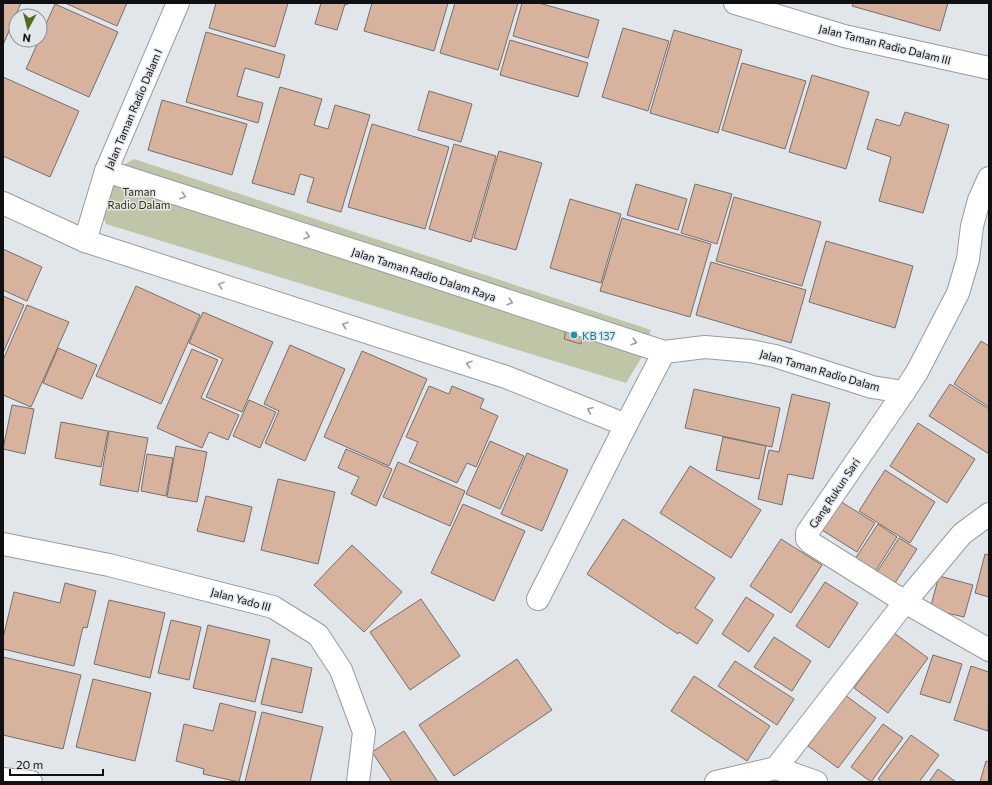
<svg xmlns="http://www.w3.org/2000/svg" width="992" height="785" font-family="Commissioner,sans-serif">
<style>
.green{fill:#bfc5a7}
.building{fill:#d7b39e;stroke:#746f6d}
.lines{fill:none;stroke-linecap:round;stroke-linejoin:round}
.street-casing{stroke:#989ca0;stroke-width:24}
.street{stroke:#fff;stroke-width:22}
.oneway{stroke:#9f9fa0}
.culture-dot{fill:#0f9aa8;stroke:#e1e6ea;stroke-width:1.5}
.labels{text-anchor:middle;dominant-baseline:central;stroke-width:3;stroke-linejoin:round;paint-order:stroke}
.street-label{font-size:11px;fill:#0e1011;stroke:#e1e6ea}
.park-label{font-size:11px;fill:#2e3406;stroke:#e1e6ea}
.culture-label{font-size:11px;fill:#0d838f;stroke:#e1e6ea;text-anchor:start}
</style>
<rect width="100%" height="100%" fill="#e1e6ea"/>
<path class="green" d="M134 159 651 330 642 357 626 383 106 224 98 200 110 173Z"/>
<g class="building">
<path d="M3 3H21L3 45Z"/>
<path d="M65 3H127L117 26Z"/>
<path d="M216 3H288L275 47 209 28Z"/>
<path d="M321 3H348L347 5 345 4 337 30 315 24Z"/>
<path d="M372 3H448L434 51 364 31Z"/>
<path d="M455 3H518L498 70 440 53Z"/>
<path d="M522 3H539L599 20 588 58 513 36Z"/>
<path d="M853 3H948L940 31 852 6Z"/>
<path d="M55 4 118 32 89 97 26 69 39 40H40V37Z"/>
<path d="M623 28 669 41 648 111 602 97Z"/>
<path d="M674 30 742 50 718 133 650 113Z"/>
<path d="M206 32 285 55 279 78 245 68 237 96 263 103 258 123 186 102Z"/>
<path d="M510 40 588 63 578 97 500 75Z"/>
<path d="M742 63 806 81 785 149 722 130Z"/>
<path d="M812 75 869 92 846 169 789 152Z"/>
<path d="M3 77 79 111 50 177 3 156Z"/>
<path d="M280 87 322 99 314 125 328 129 335 105 370 115 341 212 307 202 314 178 300 174 294 195 252 183Z"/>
<path d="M429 91 472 104 461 142 418 130Z"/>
<path d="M162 100 247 124 232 175 148 150Z"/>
<path d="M905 112 949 125 923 213 879 201 891 157 867 149 876 119 900 126Z"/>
<path d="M372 124 449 147 425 229 348 207Z"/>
<path d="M454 144 496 156 471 242 429 229Z"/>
<path d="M499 151 542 163 516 250 474 238Z"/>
<path d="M636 184 687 199 678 230 627 215Z"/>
<path d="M695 184 732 194 717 244 681 233Z"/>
<path d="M734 197 821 222 802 286 716 261Z"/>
<path d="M570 199 621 214 601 283 550 268Z"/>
<path d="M622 218 711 244 690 317 600 291Z"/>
<path d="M826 241 913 266 895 328 809 302Z"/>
<path d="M3 249 42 267 27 301 3 290Z"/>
<path d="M711 262 806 290 791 343 696 315Z"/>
<path d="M136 286 200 315 161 404 96 376Z"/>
<path d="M3 296 24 305 3 353Z"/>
<path d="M27 305 69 322 31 407 3 395V360Z"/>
<path d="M203 312 273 342 242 412 206 397 223 359 189 343Z"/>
<path d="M567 326 584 330 581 344 564 339Z"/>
<path d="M981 341 989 346V407L954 384Z"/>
<path d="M290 345 345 369 305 461 265 443 279 411 264 404Z"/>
<path d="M58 348 97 365 82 399 43 383Z"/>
<path d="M192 349 218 360 201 398 239 415 228 440 209 432 202 448 157 428Z"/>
<path d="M362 351 427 379 389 466 324 437Z"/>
<path d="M950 384 989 409V454L929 416Z"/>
<path d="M429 386 449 394 452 386 484 399 480 408 498 416 476 467 467 463 457 483 409 462 418 442 406 437Z"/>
<path d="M694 389 780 408 772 447 685 428Z"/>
<path d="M792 394 830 403 813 479 788 474 782 505 758 499 769 450 779 452Z"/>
<path d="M249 400 276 412 260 448 233 436Z"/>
<path d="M12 405 34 409 25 454 3 449Z"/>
<path d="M61 422 108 431 101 467 55 458Z"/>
<path d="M918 423 975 459 947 503 890 466Z"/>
<path d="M109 431 148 438 138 492 100 485Z"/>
<path d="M723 437 766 446 759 479 716 470Z"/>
<path d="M490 441 524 456 500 509 466 494Z"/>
<path d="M176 446 207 452 197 502 167 497Z"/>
<path d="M346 449 392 469 376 506 351 494 359 477 338 468Z"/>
<path d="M527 453 568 470 542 531 501 514Z"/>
<path d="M147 454 173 458 166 496 141 491Z"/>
<path d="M398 462 465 491 450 526 383 497Z"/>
<path d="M690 466 761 510 731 558 660 513Z"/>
<path d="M885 470 935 502 910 543 859 511Z"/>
<path d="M278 479 335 492 318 564 261 550Z"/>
<path d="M206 496 252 507 244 542 197 531Z"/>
<path d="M835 498 875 523 857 552 817 527Z"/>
<path d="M463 504 525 531 494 601 431 573Z"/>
<path d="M623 519 715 578 695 608 713 620 697 644 679 632 678 634 587 574Z"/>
<path d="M878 524 897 537 873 575 853 562Z"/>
<path d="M899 538 917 549 893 586 875 575Z"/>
<path d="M781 539 822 565 791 613 750 586Z"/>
<path d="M352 545 402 592 364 632 314 585Z"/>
<path d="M985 554 989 555V597L975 593Z"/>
<path d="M939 576 973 585 964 617 930 609Z"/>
<path d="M825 582 858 603 829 648 796 626Z"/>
<path d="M65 583 96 591 87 628 83 627 74 666 3 649V638L14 592 60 603Z"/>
<path d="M746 597 774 615 749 652 722 634Z"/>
<path d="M421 599 460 656 410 690 370 632Z"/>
<path d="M109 600 165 613 150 678 94 664Z"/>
<path d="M171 620 201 627 189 680 158 673Z"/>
<path d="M208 625 270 640 255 702 193 688Z"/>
<path d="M894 633 928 658 888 713 854 688Z"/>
<path d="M774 637 811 661 792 691 754 667Z"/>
<path d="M933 655 962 664 950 703 920 694Z"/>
<path d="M3 657 81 675 63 749 3 735Z"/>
<path d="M272 658 312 668 302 713 261 704Z"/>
<path d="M517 659 552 710 454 776 419 725Z"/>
<path d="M735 661 794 699 777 725 718 686Z"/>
<path d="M971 666 989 672 988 731 954 720Z"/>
<path d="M694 676 770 726 747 761 671 711Z"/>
<path d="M93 679 151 693 135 761 76 747Z"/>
<path d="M845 695 876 718 838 768 808 746Z"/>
<path d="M220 703 256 712 239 782 203 774 204 769 176 761 184 724 213 731Z"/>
<path d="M262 712 323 727 310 782H245Z"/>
<path d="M883 724 903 738 871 782 851 767Z"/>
<path d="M404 731 438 782H392L372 752Z"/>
<path d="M911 735 939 755 919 782H882L878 779Z"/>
<path d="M986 761 989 762V782H980Z"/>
<path d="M938 769 956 782H929Z"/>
</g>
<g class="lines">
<defs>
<g id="street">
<path d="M735 3 844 36 989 68"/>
<path d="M106 171 414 270 664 352 705 347 750 351 775 356 872 387 904 392"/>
<path d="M989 178 979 200 972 226 968 259 958 293 917 372 904 392 807 533V539L811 543 905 602 989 650"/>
<path d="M3 203 85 241 506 377 626 425"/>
<path d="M85 241 106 171 178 3"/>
<path d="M3 544 109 565 273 607 318 635 341 670 364 732 358 782"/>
<path d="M538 599 626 425 664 352"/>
<path d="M776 768 905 602 962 534 989 514"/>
<path d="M3 779 31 782"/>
<path d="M716 782 776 768 816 782"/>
</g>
</defs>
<use href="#street" class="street-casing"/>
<use href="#street" class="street"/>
</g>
<defs><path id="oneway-chevron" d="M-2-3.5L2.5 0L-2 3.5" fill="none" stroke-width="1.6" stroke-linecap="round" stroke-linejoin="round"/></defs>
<g class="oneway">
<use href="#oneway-chevron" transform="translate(183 196) rotate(18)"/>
<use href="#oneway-chevron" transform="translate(307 236) rotate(18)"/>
<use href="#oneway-chevron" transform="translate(221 285) rotate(-162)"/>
<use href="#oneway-chevron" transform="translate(510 302) rotate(18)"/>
<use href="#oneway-chevron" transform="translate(345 325) rotate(-162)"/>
<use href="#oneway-chevron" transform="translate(634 342) rotate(18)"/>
<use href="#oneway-chevron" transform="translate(469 364) rotate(-162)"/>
<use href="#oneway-chevron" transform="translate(590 410) rotate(-158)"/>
</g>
<circle class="culture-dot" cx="574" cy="335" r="4"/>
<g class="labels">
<g class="street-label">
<text transform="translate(885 44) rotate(14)">Jalan Taman Radio Dalam III</text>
<text transform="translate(133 109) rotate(-67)">Jalan Taman Radio Dalam I</text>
<text transform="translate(424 274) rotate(18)">Jalan Taman Radio Dalam Raya</text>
<text transform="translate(820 370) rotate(16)">Jalan Taman Radio Dalam</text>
<text transform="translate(834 493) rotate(-56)">Gang Rukun Sari</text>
<text transform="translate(241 599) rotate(15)">Jalan Yado III</text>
</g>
<g class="park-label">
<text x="139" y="191">Taman<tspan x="139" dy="13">Radio Dalam</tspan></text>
</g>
<g class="culture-label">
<text x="582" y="335">KB 137</text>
</g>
</g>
<rect width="992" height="785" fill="none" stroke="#0e1011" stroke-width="8"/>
<g transform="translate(28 28) rotate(187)"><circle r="19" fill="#e1e6ea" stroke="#8d9093"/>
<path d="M0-3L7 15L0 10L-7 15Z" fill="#526c1e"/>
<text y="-6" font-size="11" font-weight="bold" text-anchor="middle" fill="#0e1011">N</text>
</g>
<path d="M10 769v6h93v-6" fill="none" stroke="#0e1011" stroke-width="2"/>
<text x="16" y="769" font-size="12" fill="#0e1011" stroke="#e1e6ea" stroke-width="3" paint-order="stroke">20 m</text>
</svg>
